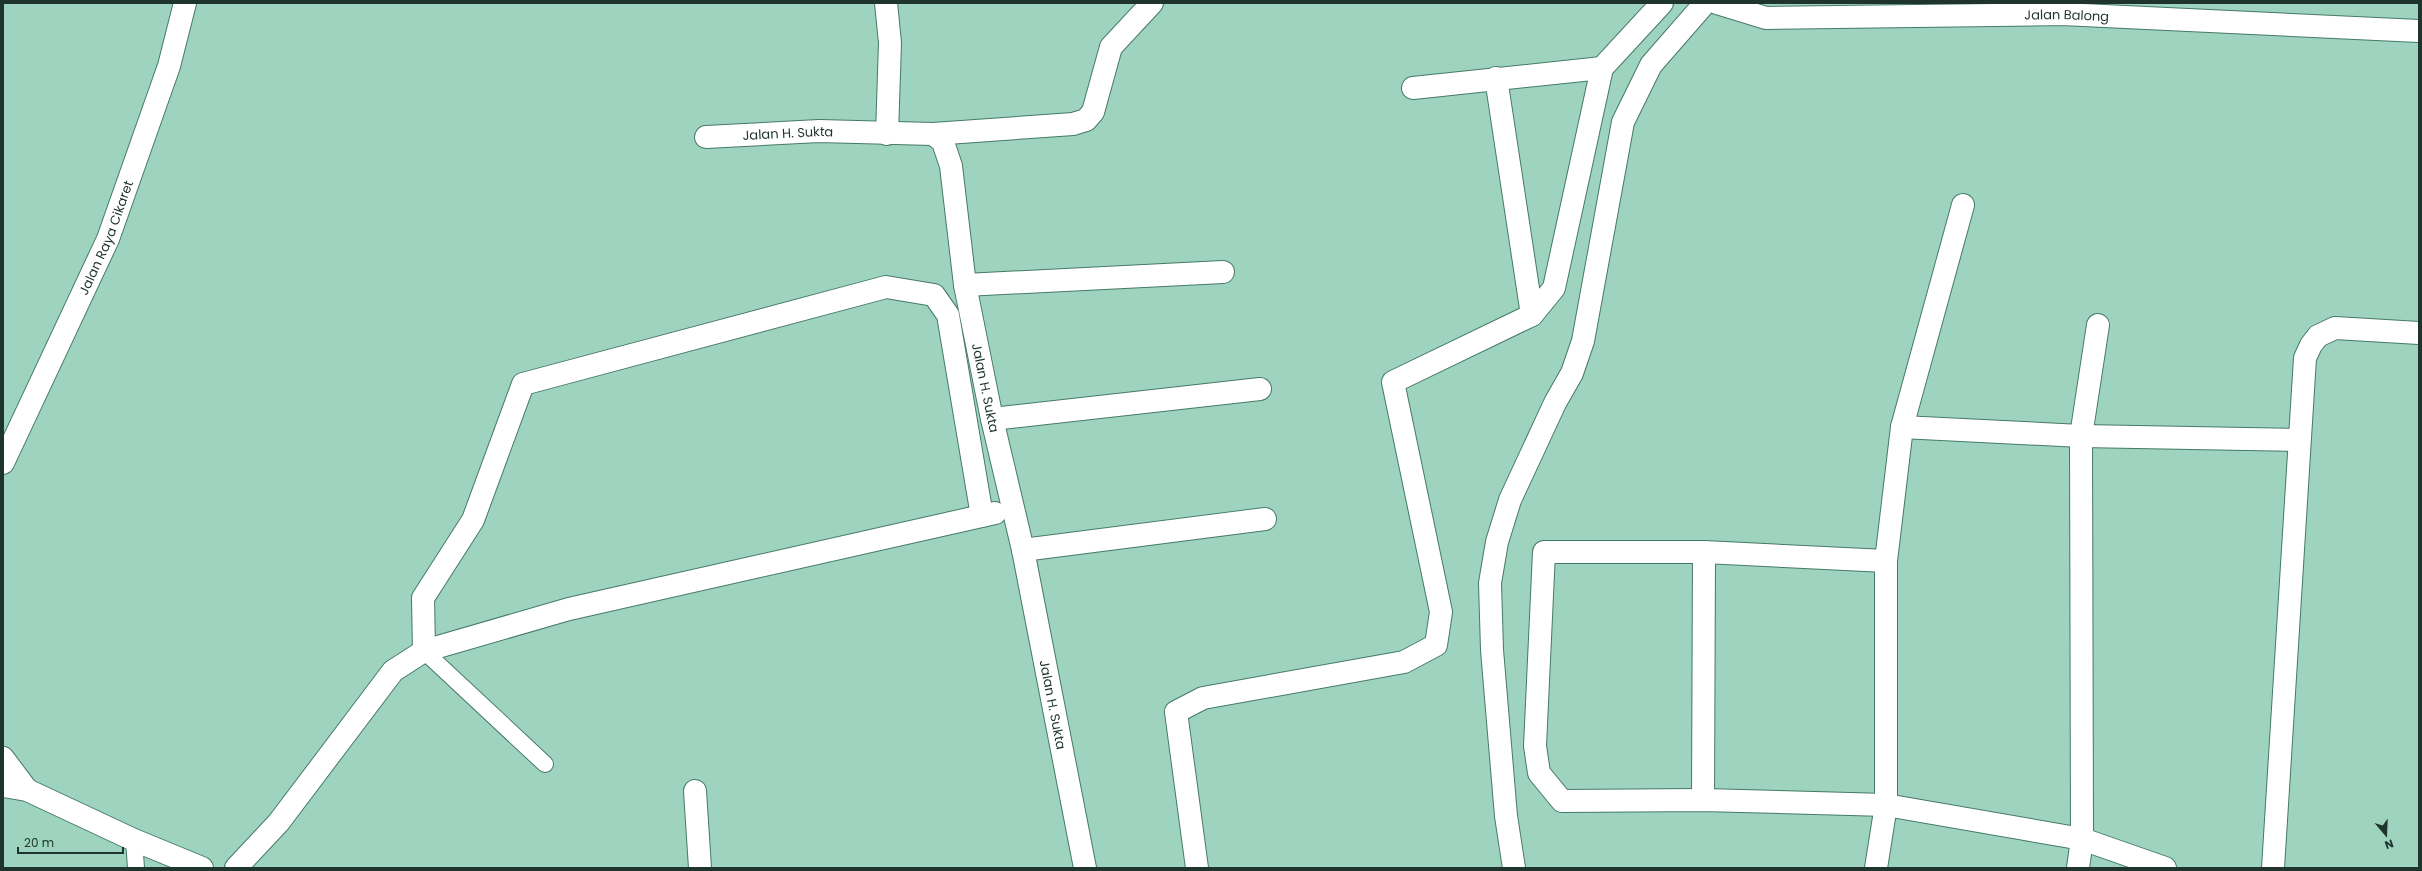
<svg xmlns="http://www.w3.org/2000/svg" width="2422" height="871" font-family="Poppins,sans-serif">
<style>
.lines{fill:none;stroke-linecap:round;stroke-linejoin:round}
.service-casing{stroke:#467a68;stroke-width:18}
.minor-casing{stroke:#467a68;stroke-width:24}
.secondary-casing{stroke:#467a68;stroke-width:24}
.service{stroke:#fff;stroke-width:16}
.minor{stroke:#fff;stroke-width:22}
.secondary{stroke:#fff;stroke-width:22}
.labels{text-anchor:middle;dominant-baseline:central;stroke-width:4;stroke-linejoin:round;paint-order:stroke}
.street-label{font-size:13px;fill:#1e342c;stroke:#9dd3bf}
</style>
<rect width="100%" height="100%" fill="#9dd3bf"/>
<g class="lines">
<defs>
<g id="service">
<path d="M424 651 545 764"/>
<path d="M134 840 136 868"/>
</g>
<g id="minor">
<path d="M886 3 890 43 887 134"/>
<path id="s1" d="M1717 3 1766 18 2062 14 2419 31"/>
<path d="M1496 78 1532 315"/>
<path d="M1413 88 1602 68"/>
<path d="M933 134 1073 124 1086 120 1093 112 1111 47 1152 3"/>
<path id="s2" d="M706 137 819 131 933 134 943 142 951 166 965 285 992 419 1023 550 1085 868"/>
<path d="M965 285 1223 272"/>
<path d="M992 419 1260 389"/>
<path d="M1902 427 2081 436 2299 440"/>
<path d="M1023 550 1265 519"/>
<path d="M1886 561 1704 552H1544L1535 746 1539 773 1562 801 1703 800 1886 805 2082 839 2165 868"/>
<path d="M424 651 423 598 473 520 523 384 886 287 934 295 948 315 982 516"/>
<path d="M695 791 700 868"/>
<path d="M1703 800 1704 552"/>
<path d="M236 868 279 822 393 671 424 651 569 609 995 513"/>
<path d="M1197 868 1176 712 1203 698 1404 662 1436 645 1441 612 1393 382 1532 315 1554 288 1602 68 1662 3"/>
<path d="M1514 868 1506 816 1492 650 1490 583 1497 542 1510 500 1555 403 1572 373 1583 341 1623 122 1651 65 1705 3"/>
<path d="M1876 868 1886 805V561L1902 427 1963 205"/>
<path d="M2078 868 2082 839 2081 436 2098 325"/>
<path d="M2273 868 2305 358 2311 345 2318 336 2335 328 2419 333"/>
</g>
<g id="secondary">
<path id="s3" d="M3 463 108 239 169 66 185 3"/>
<path d="M3 758 27 790"/>
<path d="M3 786 27 790 134 840 202 868"/>
</g>
</defs>
<use href="#service" class="service-casing"/>
<use href="#minor" class="minor-casing"/>
<use href="#secondary" class="secondary-casing"/>
<use href="#service" class="service"/>
<use href="#minor" class="minor"/>
<use href="#secondary" class="secondary"/>
</g>
<g class="labels">
<g class="street-label">
<text stroke="none"><textPath href="#s1" startOffset="352">Jalan Balong</textPath></text>
<text stroke="none"><textPath href="#s2" startOffset="82">Jalan H. Sukta</textPath></text>
<text stroke="none"><textPath href="#s3" startOffset="248">Jalan Raya Cikaret</textPath></text>
<text stroke="none"><textPath href="#s2" startOffset="490">Jalan H. Sukta</textPath></text>
<text stroke="none"><textPath href="#s2" startOffset="814">Jalan H. Sukta</textPath></text>
</g>
</g>
<rect width="2422" height="871" fill="none" stroke="#1e342c" stroke-width="8"/>
<g transform="translate(2386 835) rotate(161)" stroke="#9dd3bf" stroke-width="3" paint-order="stroke">
<path d="M0-3L7 15L0 10L-7 15Z" fill="#1e342c"/>
<text y="-6" font-size="11" font-weight="bold" text-anchor="middle" fill="#1e342c">N</text>
</g>
<path d="M18 847v6h105v-6" fill="none" stroke="#1e342c" stroke-width="2"/>
<text x="24" y="847" font-size="12" fill="#1e342c" stroke="#9dd3bf" stroke-width="3" paint-order="stroke">20 m</text>
</svg>
